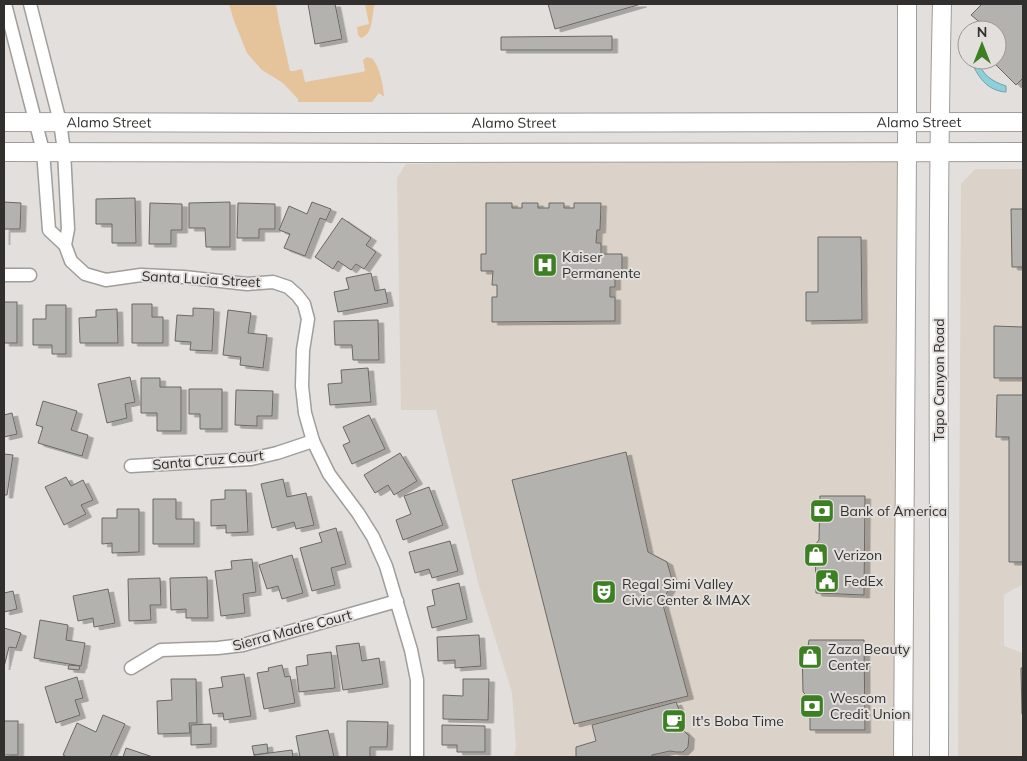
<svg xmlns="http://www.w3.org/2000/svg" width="1027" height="761" font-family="Mulish,sans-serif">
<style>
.built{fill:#dbd3ca}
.green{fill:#e5c49c}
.water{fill:#8ed0da;stroke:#72a0a7}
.building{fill:#b4b2ae;stroke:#6b6865;filter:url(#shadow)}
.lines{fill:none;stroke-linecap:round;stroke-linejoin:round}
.street-casing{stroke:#a09d9a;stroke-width:15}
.secondary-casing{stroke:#a09d9a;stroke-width:20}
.street{stroke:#fff;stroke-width:12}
.secondary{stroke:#fff;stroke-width:18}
.labels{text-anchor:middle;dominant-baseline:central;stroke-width:4;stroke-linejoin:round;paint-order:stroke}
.street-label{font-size:14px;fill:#31302f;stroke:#e2dfdc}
.poi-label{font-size:14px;fill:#31302f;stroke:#e2dfdc;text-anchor:start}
</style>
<defs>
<filter id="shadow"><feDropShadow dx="5.5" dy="3" stdDeviation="0" flood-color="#0004"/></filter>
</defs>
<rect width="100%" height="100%" fill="#e2dfdc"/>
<g class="built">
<path d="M900 157 898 757H514L516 747 512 693 479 586 436 410H401L397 178 406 164Z"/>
<path d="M975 169H1023V585L1013 589 1004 595V646L1023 653V757H958L961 184Z"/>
</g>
<g class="green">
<path d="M229 4H276L279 22 290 71H294L302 69 305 82 362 72 365 71 363 60 367 57 373 59C380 69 383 84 384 96H383L379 93 372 102H298V99L283 83 262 70 247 53 234 21Z"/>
<path d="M365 4H375C371 15 374 34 361 38L358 35 357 27 369 24Z"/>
</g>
<path class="water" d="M971 60H977C983 75 991 81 1006 86V92C987 91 977 76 971 60Z"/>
<g class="building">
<path d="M308 4H335L342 39 315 44Z"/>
<path d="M548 4H641L555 29Z"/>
<path d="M982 4H1023V78L1016 85 991 60H997V30H989L971 15Z"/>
<path d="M612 36V50H501V37Z"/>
<path d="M135 198 136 243H112V224H96V199Z"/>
<path d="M4 202 21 203 20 229H4V242Z"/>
<path d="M230 202V247H206L205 228H189V203Z"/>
<path d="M312 202 331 209 326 220 320 218 305 256 284 248 290 234 279 230 289 206 307 214Z"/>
<path d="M150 203 182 204V230H171V244H149Z"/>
<path d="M238 203 275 204V229H259V238H237Z"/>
<path d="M486 203H512V208H522V203H538V208H549V203H564V208H574V203H601L600 230H597L596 243H601V254H622V275H615V287H610V297H615V321L492 322V297H497V285H492L493 271H481V254H486Z"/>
<path d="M1011 209H1023V267H1012Z"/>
<path d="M342 218 371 238 366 245 376 252 364 269 356 264 351 270 338 261 333 269 315 257Z"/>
<path d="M818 237H861L862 320 806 321V292H818Z"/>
<path d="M371 273 375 291 385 289 388 303 338 312 334 292 349 289 346 278Z"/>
<rect x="4" y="302" width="13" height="41"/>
<path d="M132 304H152V317H163V343H132Z"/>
<path d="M46 305H66V354H52V345H33V319H46Z"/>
<path d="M193 308 214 309 212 351 190 350 191 342 175 341 177 315 193 316Z"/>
<path d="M117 309 118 343H80L79 318 96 317V310Z"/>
<path d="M228 310 251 313 248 333 267 335 263 368 240 365 241 357 223 355Z"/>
<path d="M378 320 379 360H353L352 345H335L334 321Z"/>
<path d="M994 326 1023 327V378H994Z"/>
<path d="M368 368 371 402 330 405 328 384 342 383 341 370Z"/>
<path d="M130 377 135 402 125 404 127 418 107 423 98 384Z"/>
<path d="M141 378H160V387H181V431H157V413H141Z"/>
<path d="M189 389H222V429H200V414H189Z"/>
<path d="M236 390 273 391 272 416H257V426L235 425Z"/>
<path d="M997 395H1023V562H1009V437H996Z"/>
<path d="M43 401 77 411 71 430 88 435 82 456 38 443 43 427 36 425Z"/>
<path d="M12 413 17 434 4 437V415Z"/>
<path d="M369 415 385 449 352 464 343 445 350 442 343 427Z"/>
<path d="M626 452 648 552 667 562 673 583 662 601 688 696 574 724 512 480Z"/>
<path d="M400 453 417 481 394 495 388 485 375 493 364 475Z"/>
<path d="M4 454 13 455 7 495H4Z"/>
<path d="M66 477 71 486 83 480 93 500 81 505 86 514 64 525 45 487Z"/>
<path d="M283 479 287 497 306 493 314 525 296 529 294 522 272 528 261 484Z"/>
<path d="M429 487 443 525 403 540 396 520 411 514 404 496Z"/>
<path d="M225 490H246L248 532 226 533V525L211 526V500L225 499Z"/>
<path d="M820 496H865L864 595 816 593 815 545 819 540Z"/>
<path d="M153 499H176V519H194V544H153Z"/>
<path d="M117 509H139V552L112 553V543L102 544V518H117Z"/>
<path d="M336 528 346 564 331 568 335 585 312 591 300 548 322 542 319 533Z"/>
<path d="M450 541 458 571 432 578 429 569 415 573 409 552Z"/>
<path d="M292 555 303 593 282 599 278 586 267 589 259 565Z"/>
<path d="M252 559 256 592 243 594 245 613 221 616 215 571 232 569 231 561Z"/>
<path d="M207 577 208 618H186V609L171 610 170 578Z"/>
<path d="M160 578 161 605H150L151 620 129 621 128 579Z"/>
<path d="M459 583 467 619 432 628 427 607 435 605 432 590Z"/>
<path d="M108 589 115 623 94 627 93 618 78 621 73 596Z"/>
<path d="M13 591 17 609 4 612V592V593Z"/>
<path d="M40 620 68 625 66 640 85 643 81 666 34 658Z"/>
<path d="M4 628 21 633 16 648 9 647 4 667Z"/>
<path d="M479 635 481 666 455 668V660L438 661 437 637Z"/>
<path d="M809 640H864L865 730H810V699L803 692 802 647H808Z"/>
<path d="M359 643 362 661 379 658 383 684 343 690 336 646Z"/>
<path d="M331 652 335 688 299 692 296 667 308 665 307 655Z"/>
<path d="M69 665 80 666 79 670 68 669Z"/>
<path d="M282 665 285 677 290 676 295 703 264 709 257 673 269 671 268 668Z"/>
<path d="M1021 668H1023V714H1022Z"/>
<path d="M244 674 251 716 224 720 223 713 213 714 209 689 223 687 221 677Z"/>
<path d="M77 677 83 698 75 700 80 715 56 723 45 687Z"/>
<path d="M171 679H196L197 723H189L190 733 158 734 157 701 172 700Z"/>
<path d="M463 679H489L488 720 443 719V695L463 696Z"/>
<path d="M676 702 680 712 674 714 677 725 679 729 683 730 689 736 688 747 683 752H676L670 751 652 755V757H576V747L596 741 592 725Z"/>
<path d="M103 715 125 724 110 757H67L63 755 77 723 96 732Z"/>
<rect x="4" y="721" width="14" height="34"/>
<path d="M347 721 388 722 387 747H370V757H347Z"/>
<path d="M211 724V744L191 745V725Z"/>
<path d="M442 725 485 726V752H457V745H442Z"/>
<path d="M328 730 334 757H300L296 736Z"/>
<path d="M267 744 268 753 254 755 252 746Z"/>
<path d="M126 748 153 757H123Z"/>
<path d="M292 750 293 757H255L254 755Z"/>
</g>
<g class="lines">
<defs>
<g id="street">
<path d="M5 4 43 151 49 230 65 245 71 261 85 274 106 280 141 275 184 277 247 284 273 282 288 287 297 295 304 304 308 319 303 350 302 386 305 413 313 441 329 474 358 513 373 537 386 566 411 650 417 680V757"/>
<path d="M30 4 60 122 64 151 68 229 65 245"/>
<path d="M4 275H30"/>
<path d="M131 466 251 459 277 453 313 441"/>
<path d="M131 668 161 650 218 648 243 645 397 601"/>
</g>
<g id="secondary">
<path id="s1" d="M4 122 321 123 1023 122"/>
<path d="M4 152 420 153 1023 152"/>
<path d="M903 757 907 151V4"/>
<path d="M939 757C940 506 936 255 942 4"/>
</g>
</defs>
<use href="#street" class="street-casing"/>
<use href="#secondary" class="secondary-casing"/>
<use href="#street" class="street"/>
<use href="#secondary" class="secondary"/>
</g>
<defs>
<symbol id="hospital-square" viewBox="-11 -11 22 22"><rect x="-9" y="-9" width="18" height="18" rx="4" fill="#3c8023" stroke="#e2dfdc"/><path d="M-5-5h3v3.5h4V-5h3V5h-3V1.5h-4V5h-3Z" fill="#fff"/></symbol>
<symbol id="bank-square" viewBox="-11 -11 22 22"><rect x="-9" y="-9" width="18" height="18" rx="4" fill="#3c8023" stroke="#e2dfdc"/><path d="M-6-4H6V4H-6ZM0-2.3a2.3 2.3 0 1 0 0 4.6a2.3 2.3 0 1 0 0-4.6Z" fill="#fff"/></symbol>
<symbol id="shop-square" viewBox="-11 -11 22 22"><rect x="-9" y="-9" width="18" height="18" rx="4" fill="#3c8023" stroke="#e2dfdc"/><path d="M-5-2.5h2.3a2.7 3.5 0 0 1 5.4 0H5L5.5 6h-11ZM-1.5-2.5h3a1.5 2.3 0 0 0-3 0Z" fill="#fff"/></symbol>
<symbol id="civic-square" viewBox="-11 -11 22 22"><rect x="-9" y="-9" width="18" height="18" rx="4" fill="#3c8023" stroke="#e2dfdc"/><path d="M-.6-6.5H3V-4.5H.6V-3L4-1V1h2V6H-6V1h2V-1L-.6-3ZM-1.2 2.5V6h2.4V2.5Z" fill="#fff"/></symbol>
<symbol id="theatre-square" viewBox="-11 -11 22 22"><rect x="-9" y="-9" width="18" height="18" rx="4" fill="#3c8023" stroke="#e2dfdc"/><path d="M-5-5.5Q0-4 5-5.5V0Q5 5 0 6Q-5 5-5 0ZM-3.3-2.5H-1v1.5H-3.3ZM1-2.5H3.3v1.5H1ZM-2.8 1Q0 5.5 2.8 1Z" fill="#fff"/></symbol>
<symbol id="cafe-square" viewBox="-11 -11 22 22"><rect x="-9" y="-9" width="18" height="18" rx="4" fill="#3c8023" stroke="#e2dfdc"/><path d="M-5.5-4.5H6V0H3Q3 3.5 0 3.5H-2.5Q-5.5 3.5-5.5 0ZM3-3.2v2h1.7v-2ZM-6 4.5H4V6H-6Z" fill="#fff"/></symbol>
</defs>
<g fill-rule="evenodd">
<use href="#hospital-square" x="531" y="251" width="28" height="28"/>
<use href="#bank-square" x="808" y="497" width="28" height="28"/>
<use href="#shop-square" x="802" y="541" width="28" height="28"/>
<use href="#civic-square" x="813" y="567" width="28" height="28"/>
<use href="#theatre-square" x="590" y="578" width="28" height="28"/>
<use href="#shop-square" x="796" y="643" width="28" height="28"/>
<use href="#bank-square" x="798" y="692" width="28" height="28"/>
<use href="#cafe-square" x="660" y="707" width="28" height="28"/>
</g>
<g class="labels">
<g class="street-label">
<text stroke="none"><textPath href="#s1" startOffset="105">Alamo Street</textPath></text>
<text stroke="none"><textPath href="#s1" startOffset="915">Alamo Street</textPath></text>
<text stroke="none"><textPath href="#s1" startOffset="510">Alamo Street</textPath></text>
<text transform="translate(201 279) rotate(3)">Santa Lucia Street</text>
<text transform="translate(939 380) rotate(-90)">Tapo Canyon Road</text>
<text transform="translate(208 460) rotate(-5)">Santa Cruz Court</text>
<text transform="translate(292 630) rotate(-15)">Sierra Madre Court</text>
</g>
<g class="poi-label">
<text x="562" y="257">Kaiser<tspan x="562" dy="16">Permanente</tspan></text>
<text x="840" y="511">Bank of America</text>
<text x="834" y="555">Verizon</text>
<text x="844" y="581">FedEx</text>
<text x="622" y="584">Regal Simi Valley<tspan x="622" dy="16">Civic Center &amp; IMAX</tspan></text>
<text x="828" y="649">Zaza Beauty<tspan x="828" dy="16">Center</tspan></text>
<text x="830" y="698">Wescom<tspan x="830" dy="16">Credit Union</tspan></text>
<text x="692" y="721">It's Boba Time</text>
</g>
</g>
<rect width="1027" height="761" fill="none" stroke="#31302f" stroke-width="10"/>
<g transform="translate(982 45)"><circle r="24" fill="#e2dfdc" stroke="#9b9997"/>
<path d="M0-4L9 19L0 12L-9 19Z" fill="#3c8023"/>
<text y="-8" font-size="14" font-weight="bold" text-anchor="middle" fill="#31302f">N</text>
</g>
</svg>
